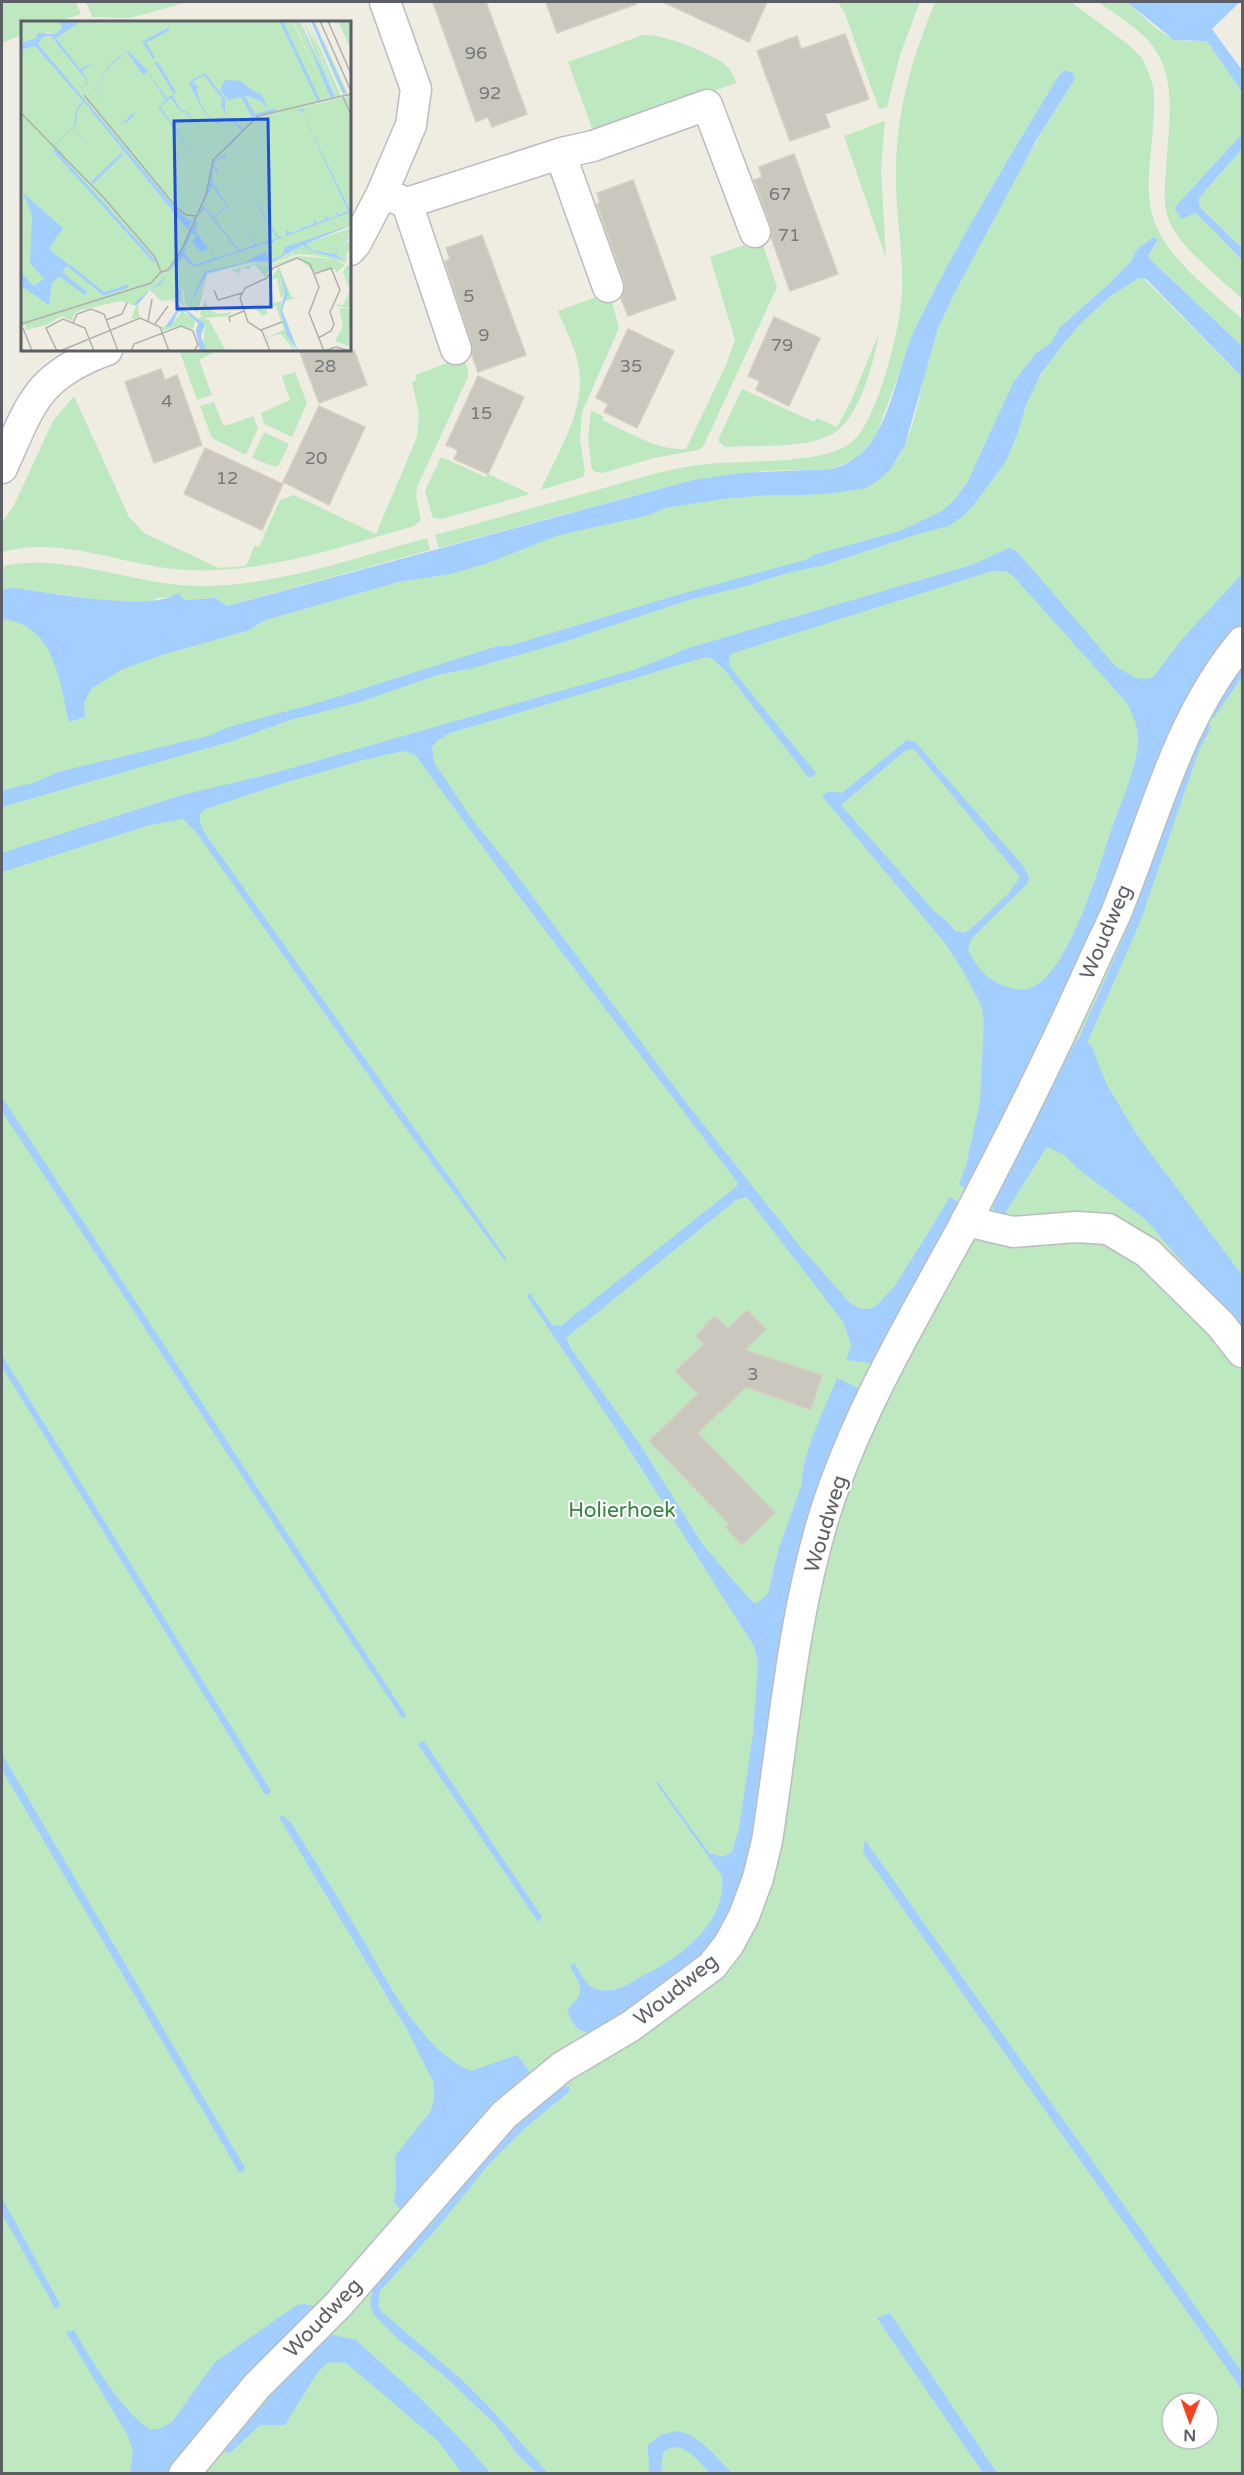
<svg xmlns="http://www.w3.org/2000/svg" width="1244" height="2475" font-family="'Varela Round',sans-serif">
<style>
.green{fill:#bde8c0;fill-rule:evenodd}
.water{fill:#a2cfff;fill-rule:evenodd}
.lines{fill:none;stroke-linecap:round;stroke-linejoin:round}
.stream{stroke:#a2cfff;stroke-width:9}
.building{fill:#cac7bf;stroke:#d4cfc0;stroke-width:1.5}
.street-casing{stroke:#babcc2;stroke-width:33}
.street{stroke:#fff;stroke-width:30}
.labels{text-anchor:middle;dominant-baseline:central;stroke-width:4.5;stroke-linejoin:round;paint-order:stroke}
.number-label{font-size:18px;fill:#77787b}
.street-label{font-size:21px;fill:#5b5e64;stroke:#fff}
.park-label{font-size:21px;fill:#2e873a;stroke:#fff}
.inset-river{fill:none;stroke:#a2cfff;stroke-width:3}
.inset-road{fill:none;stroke:#b0b0ac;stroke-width:1.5}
.view{fill:#1d4ed8;fill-opacity:0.15;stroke:#1d4ed8;stroke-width:3}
.inset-edge{fill:none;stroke:#5b5e64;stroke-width:3}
</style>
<rect width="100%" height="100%" fill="#efede2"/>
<g class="green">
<path d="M2 2H76L81 14 56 22H22V35L2 43Z"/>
<path d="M86 2H188L130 18 92 17Z"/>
<path d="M838 2H920L900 55 887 107 879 109 845 14Z"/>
<path d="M935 2H1071L1129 45 1142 58 1150 76 1154 91C1156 126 1147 162 1149 197 1153 251 1207 286 1242 319V346L1152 261 1148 256 1157 243 1153 237 1137 249 1131 261 1110 283 1059 328 1051 343 1036 353 1014 381 991 433 1012 446C1018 432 1021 416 1027 402 1048 357 1094 295 1142 277L1242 377V2473H2V605L219 616 701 492 891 468C922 427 919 372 939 326 974 243 1027 155 1075 79L1057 78 989 192 933 293 914 333 877 433 871 443 856 458 832 469 764 471 693 480 439 548 435 535C489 520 543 505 597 490 633 480 669 468 707 464 744 460 825 465 852 442 878 421 902 323 902 289 903 255 897 220 896 186 894 118 910 64 935 2ZM1172 2403H1208V2439H1172Z"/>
<path d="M1098 2H1127C1144 16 1160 37 1183 41 1191 43 1199 38 1207 41L1242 92V134L1175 207V210L1182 219 1196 213 1242 260V299C1220 278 1183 250 1170 223 1162 205 1165 187 1166 169 1168 131 1178 81 1154 48 1141 29 1116 15 1098 2Z"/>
<path d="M643 35C664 34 705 51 723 63 730 68 734 75 736 83L600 133 592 128 568 62Z"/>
<path d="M885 121 881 168 886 258 844 136Z"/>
<path d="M1242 149V248L1200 206 1199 198Z"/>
<path d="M761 239 777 287 703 447 698 450 654 458 603 473 595 472 592 469 588 439 591 410 604 417 602 420C629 432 657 451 686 449L726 365 735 340 710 257Z"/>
<path d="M609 292 619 328 582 412 580 440 585 472 583 477 541 490C557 453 586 411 579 368 576 349 565 329 558 311Z"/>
<path d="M879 333C874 362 859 421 831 435 804 449 756 445 725 447L719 442V438L742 389 814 422 817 418 837 427 851 401Z"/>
<path d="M187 350H219L199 360 212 395 197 400 180 352Z"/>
<path d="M463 357 468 370V377L417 487 416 496 421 520 414 526C340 547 264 574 186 570 125 567 64 535 2 552V523L15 503 53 421 74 396 129 517 144 533 219 568 246 566 255 545 259 547 280 500 294 495 376 534 417 437 419 414 412 382 417 380 415 375Z"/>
<path d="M295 372 307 403 292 437 264 424 261 413 290 400 282 376Z"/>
<path d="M214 402 223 425H228L253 416 258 428 246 455 212 438 200 406Z"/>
<path d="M264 432 289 444 279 465 275 467 252 458Z"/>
<path d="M441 457 486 477 488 474 530 494 442 519 433 518 425 491Z"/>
<path d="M427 538 430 550 227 606 216 598 185 600 177 594 174 597 157 598 151 602 109 601 14 588 2 589V566C71 552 136 587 205 586 281 585 354 558 427 538Z"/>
</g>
<g class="water">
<path d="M1127 2H1240L1212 29 1242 70V92L1207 41 1174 40Z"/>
<path d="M1064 70 1073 73 1075 79 1037 139 955 292 938 328 905 445 890 470 876 482 866 488 834 493 807 495H767L722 499 665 508 649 515 559 535 485 564 450 574 398 582 297 611 265 620 247 631 165 654 123 669 92 688 84 703 85 717 69 722C60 681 54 624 2 619V589L14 588C49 592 152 613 178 593L185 600 216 598 227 606 693 480 741 473 832 469C848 464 862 456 872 441 894 408 899 363 916 327 958 241 1008 160 1057 78Z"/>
<path d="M1242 134V149L1199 198 1200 207 1242 248V260L1196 213 1182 219 1175 210V207Z"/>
<path d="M1153 237 1158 240 1148 256 1152 261 1242 346V377L1146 279 1139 278 1109 297 1082 322 1063 344 1041 374 1026 405 1018 432 1006 461 973 506 962 517 948 526 915 535 824 565 787 573 746 586 688 600 564 642 473 668 437 675 360 702 290 720 232 741 2 807V791L36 782 58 772 208 736 229 727 324 701 498 646H509L674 596 805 560 817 554 900 531 942 511 955 499 967 483 1014 381 1036 353 1051 343 1059 328 1110 283 1131 261 1137 249Z"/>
<path d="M1009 548 1016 551 1035 572 1116 667 1136 678 1148 679 1154 676 1183 638 1242 574V623L1225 644 1119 881 971 1186 964 1188 959 1184 966 1166 980 1102 984 1022 981 1005 963 971 945 943 822 796 830 791 842 793 907 740 915 742 1024 867 1029 877 1028 883 971 939 968 950C977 969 989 982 1010 988 1015 989 1023 991 1028 989 1067 979 1098 870 1110 834 1118 810 1137 767 1138 742 1139 727 1133 716 1127 703L1014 577 1006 571H992L733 653 729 657 730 667 816 773 813 777H808L724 669 713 659 706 657 450 733 438 740 432 747 434 762 471 818 512 869 688 1105 799 1245 849 1302 860 1309H870L876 1306 895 1286 950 1197 957 1201V1212L873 1363 846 1360 851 1346 844 1323 747 1197 736 1200 566 1338 571 1349 639 1443 703 1545 752 1602 757 1603 768 1594 779 1548 802 1484C801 1455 826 1406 837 1378L862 1390 820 1493 815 1495 806 1517 810 1521 749 1863C741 1885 734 1911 721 1931 715 1940 706 1952 698 1960 684 1971 605 2031 592 2032 577 2034 572 2022 567 2010 587 1991 582 1989 570 1966L575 1963C579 1972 585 1984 594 1988 610 1996 627 1985 641 1977 678 1958 727 1925 722 1876L656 1783 657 1781 709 1853 722 1857 732 1852 739 1828 753 1734 758 1662 754 1646 620 1435 527 1296 530 1293 552 1325 561 1326 737 1186 738 1183 519 896 415 755 404 751 367 759 284 783 206 809 200 814V823L204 832 478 1218 506 1258 505 1261 403 1124 196 832 183 819 150 825 2 872V853L182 795 271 774 634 670 689 648 972 565ZM914 749 1020 877 1009 893 971 929 964 933 955 931 946 920 935 912 841 805 906 750Z"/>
<path d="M1077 1039 1091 1045 1107 1085 1137 1135 1242 1275V1331L1145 1219 1077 1168 1063 1154 1047 1147 1005 1213 994 1214 993 1207 1000 1187Z"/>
<path d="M2 1097 406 1715 405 1717 402 1718 348 1637 7 1119 2 1110Z"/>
<path d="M2 1355 271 1791 269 1794H265L2 1367Z"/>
<path d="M424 1741 542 1917 538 1922 418 1744Z"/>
<path d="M2 1754 245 2168 242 2173 239 2172 2 1770Z"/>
<path d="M282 1815 291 1823C314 1859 337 1896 359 1933 386 1978 421 2051 471 2071L517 2055 530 2073 527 2081 409 2208 400 2209 394 2202 396 2187 395 2156 430 2112 434 2100V2083L406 2028 279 1817Z"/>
<path d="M865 1840 1242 2372V2390L863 1852Z"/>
<path d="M565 2086 569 2087 570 2091 525 2128 489 2164 438 2227 380 2291 378 2306 382 2312 461 2379 489 2407 548 2473H537L517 2454 496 2425 441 2373 399 2340 374 2315 370 2303 373 2289C432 2218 488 2138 565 2086Z"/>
<path d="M2 2198 60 2304 58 2308H55L2 2214Z"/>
<path d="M305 2304 314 2306 313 2310 237 2386 171 2473H130L133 2451 128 2436 66 2332 74 2330C91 2360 120 2409 149 2429H159L172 2422 215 2362 297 2305Z"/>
<path d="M890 2313 997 2473H983L877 2318Z"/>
<path d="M333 2335 356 2340 419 2397 468 2447 490 2473H462L438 2441 346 2363 328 2362 317 2373 285 2425H260L230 2453 225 2452V2448L305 2357 325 2339Z"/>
<path d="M677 2431C700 2435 716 2457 732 2473H709C699 2460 679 2437 663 2452L661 2473H648C651 2464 647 2455 648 2445L660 2435Z"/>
</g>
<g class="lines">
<g class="stream">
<path d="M1211 714 1242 669"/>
<path d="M1083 1041 1136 920 1195 748 1206 727"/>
</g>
</g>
<g class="building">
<path d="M433 2H486L527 114 492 127 488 117 476 122Z"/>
<path d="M546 2H635L636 4 557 33Z"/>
<path d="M663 2H767L749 42Z"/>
<path d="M845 34 869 99 825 114 830 127 790 141 757 51 797 36 801 49Z"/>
<path d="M794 154 838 274 790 291 771 237V226L754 180 762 177 759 167Z"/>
<path d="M633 180 676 299 628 316 621 298 625 289 624 281 597 204 600 203 597 193Z"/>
<path d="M482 235 526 355 478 372 472 355V344L445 261 450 259 446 248Z"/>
<path d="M774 317 820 338 789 406 756 390 760 381 748 376Z"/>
<path d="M628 329 674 351 637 428 604 412 608 404 596 398Z"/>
<path d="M299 350H354L367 385 319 403Z"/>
<path d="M161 369 165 380 177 375 202 445 154 463 125 382Z"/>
<path d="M478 376 524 397 488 474 454 459 458 450 446 445Z"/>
<path d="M319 406 365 427 329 505 283 482Z"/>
<path d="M205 448 283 484 262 530 184 494Z"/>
<path d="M747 1310 766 1329 745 1350 822 1375 811 1410 746 1387 698 1433 775 1513 742 1545 726 1528 729 1524 649 1441 698 1394 675 1371 704 1344 696 1336 712 1318 716 1317 728 1329Z"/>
</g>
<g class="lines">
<defs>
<g id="street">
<path d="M562 153 566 170 608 287"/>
<path d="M382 193 407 203 562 153 593 146 707 105 755 232"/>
<path d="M407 203 456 349"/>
<path d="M350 250 356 243 382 193 411 125 416 89 385 2"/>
<path d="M2 468C31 404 36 376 107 350"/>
<path d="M966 1221 1013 1232 1076 1227 1108 1229 1148 1253 1221 1325 1242 1352"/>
<path d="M184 2474 256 2387 338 2305 504 2115 562 2067 631 2026 712 1966 729 1944 744 1916 758 1878 767 1841C784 1732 792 1620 825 1513 857 1413 911 1322 961 1231 1007 1144 1051 1056 1091 967 1099 949 1108 931 1116 913 1154 821 1177 720 1242 642"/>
</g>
</defs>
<use href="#street" class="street-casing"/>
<use href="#street" class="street"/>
</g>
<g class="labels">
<g class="number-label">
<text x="476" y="53">96</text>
<text x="490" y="93">92</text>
<text x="780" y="194">67</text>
<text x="789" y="235">71</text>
<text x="469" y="296">5</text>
<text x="484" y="335">9</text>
<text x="782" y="345">79</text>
<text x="325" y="366">28</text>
<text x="631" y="366">35</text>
<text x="167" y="401">4</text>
<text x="481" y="413">15</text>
<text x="316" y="458">20</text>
<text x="227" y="478">12</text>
<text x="753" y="1374">3</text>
</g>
<g class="street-label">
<text transform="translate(1106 932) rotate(-67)">Woudweg</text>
<text transform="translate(826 1524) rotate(-73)">Woudweg</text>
<text transform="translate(676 1990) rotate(-39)">Woudweg</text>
<text transform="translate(323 2318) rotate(-46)">Woudweg</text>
</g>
<g class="park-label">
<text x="622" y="1510">Holierhoek</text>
</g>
</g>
<g transform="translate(21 21)">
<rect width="330" height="330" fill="#efede2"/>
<path d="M0 0H38L41 6 35 13 26 11 18 15 33 16 56 0H271L307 76 272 0H279L310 77 314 73 287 0 320 75 279 87 327 75 322 74 289 0 324 72 294 0 330 80V205L268 228 263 236 249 241 262 237 265 235 269 229 271 235 250 243 230 242 186 253 177 292 164 283 162 270 147 256 161 270 163 284 176 297 155 278 142 280 130 269 131 266 117 282 118 296 115 297 110 298 115 285 100 280 60 289 54 292 51 300 41 295 25 304 5 309 4 303 0 307V26L14 18 0 22ZM282 0 294 22 313 75H310ZM317 0H330V29L323 13ZM330 207V215L312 233 290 229 284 223ZM330 217V232L326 230 325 242 315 239 324 244 315 252 314 248 294 252 278 237 251 245 244 256 233 243 227 249 221 246 215 259 217 252 210 249 233 243 251 244 277 235 313 238 291 234 279 233 272 235 270 229 283 224 289 230 324 239 314 233ZM326 244 330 246V286L324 287 313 283 322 284 329 270 322 251ZM258 246 271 277 282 275 264 280 266 274 256 250 264 272 260 278 256 257 249 259ZM184 279 188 288 197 293 211 291 207 295 183 297 188 299 205 330H192L187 321 191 330H185L182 324 184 303 176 297 181 296 179 292ZM261 280 259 289 274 330 260 313 247 316 248 322 243 309 247 316 263 309 255 285 245 288 247 293 241 295 234 287ZM318 287 330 288 328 325 314 320 322 305ZM161 290 175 299 171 309 160 304 141 310 140 306 150 304Z" fill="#bde8c0"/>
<path d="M38 0H60L35 17 59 48 72 42 61 50 68 62 59 67 67 61 30 15 21 16 17 23 156 189 169 200 173 195 167 209 63 81 57 88 55 102 53 107 74 131 52 107 34 124 44 135 33 124 53 105 56 87 62 80 14 25 0 29V22L15 17 17 12 35 13 41 6ZM279 0 313 75 286 0 314 75 310 77 309 76ZM290 0H293L325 72H322ZM107 30 125 48 146 77 152 74 159 88 167 91 181 111 166 92 158 89 150 77 139 85 182 148 139 88 121 91 138 88V85L145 79 127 51 122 54 106 31 90 44 74 67 102 102 111 93 114 94 103 103 74 68 68 76 90 42ZM184 52 204 78V91L214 101 222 107 230 100 220 109 204 92 200 84 202 79 183 54 171 61 178 66 175 68 180 83 189 97 196 101 198 97 202 96 219 111 218 114 210 124 205 129 219 111 203 97 196 103 188 97 178 82 168 62 169 60ZM204 59 219 60 239 74 237 67 248 89 240 80 223 74 235 94 232 98 220 76 207 79 199 69ZM284 87 282 93 330 191 265 215V208L269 212 280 208 279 203 281 207 293 203 292 198 296 202 304 199V193L307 198 316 195 314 189 318 194 327 190 280 89 272 90ZM204 133 205 138 201 136 193 143 198 152 192 147 191 161 209 188 206 186 193 197 218 229 234 224 210 191 235 224 257 217 218 156 258 216H264L173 246 162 236 147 252 176 197 175 211 187 227 180 231 171 221 175 214 170 213 163 231 173 244 194 237 188 228 196 237 217 230 184 188 177 196 182 184 192 196 206 185 191 165 183 182 193 140ZM2 172 42 207 28 228 47 243 41 251 66 271 64 274 38 255 31 262 28 284 0 265V252L13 265 23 258 9 242 11 194ZM330 204 285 223 290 229 312 233 330 215 314 233 324 239 289 230 282 224 253 240H232L186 252 175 273 169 282 184 250 222 242 244 231 250 239 262 234 264 226ZM258 249 267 272 261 289 277 330 266 314 259 289 264 272ZM145 256 140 263 130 269 142 280 152 281 159 272 147 260 160 271 155 279 158 284 184 303 180 315 185 330H179L175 310 177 302 164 290 157 291 150 305 144 306 158 286 154 280 150 281 141 280 129 269 118 282 115 284 112 283Z" fill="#a2cfff"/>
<path class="inset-river" d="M260 0 298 80M133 37 123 21 148 8M135 41 154 72M235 94 254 89M33 129 134 241M71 162 101 133M47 244 83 273 107 265"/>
<path class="inset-road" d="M299 0 330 70M307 0 330 53M63 74 156 187 165 194 176 195M322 76 330 94M0 92 83 177 134 236 140 251M140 251 147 249 160 230 185 174 192 139 237 95 330 73M293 253 310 247 319 269 309 291 313 303 310 310 297 317M193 269 197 279 221 272M85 299 101 293 106 282M127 300 131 278M209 301 208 296 223 290M52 302 56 293 70 288 83 293 97 330M0 303 130 262 140 251M134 303 147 285M2 307 11 330M240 309 261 301M36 330 25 307 42 298 64 307 73 330M39 330 119 297 139 306 148 330M110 330 113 323 160 305 172 310 177 324 173 330M249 330 241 310 227 301 219 277 224 267 246 257 252 247 276 237 289 243 298 266 288 292 303 330 315 326 329 330"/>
<path class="view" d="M247 98 250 286 156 288 153 100Z"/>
<rect width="330" height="330" class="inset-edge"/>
</g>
<rect width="1244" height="2475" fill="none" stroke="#5b5e64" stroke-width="6"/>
<g transform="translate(1190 2421) rotate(181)"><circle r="28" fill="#ffffff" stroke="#bdbfc1" stroke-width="1.5"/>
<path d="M0-4.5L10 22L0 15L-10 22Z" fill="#f54322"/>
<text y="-9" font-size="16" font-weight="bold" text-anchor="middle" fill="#5b5e64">N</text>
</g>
</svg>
